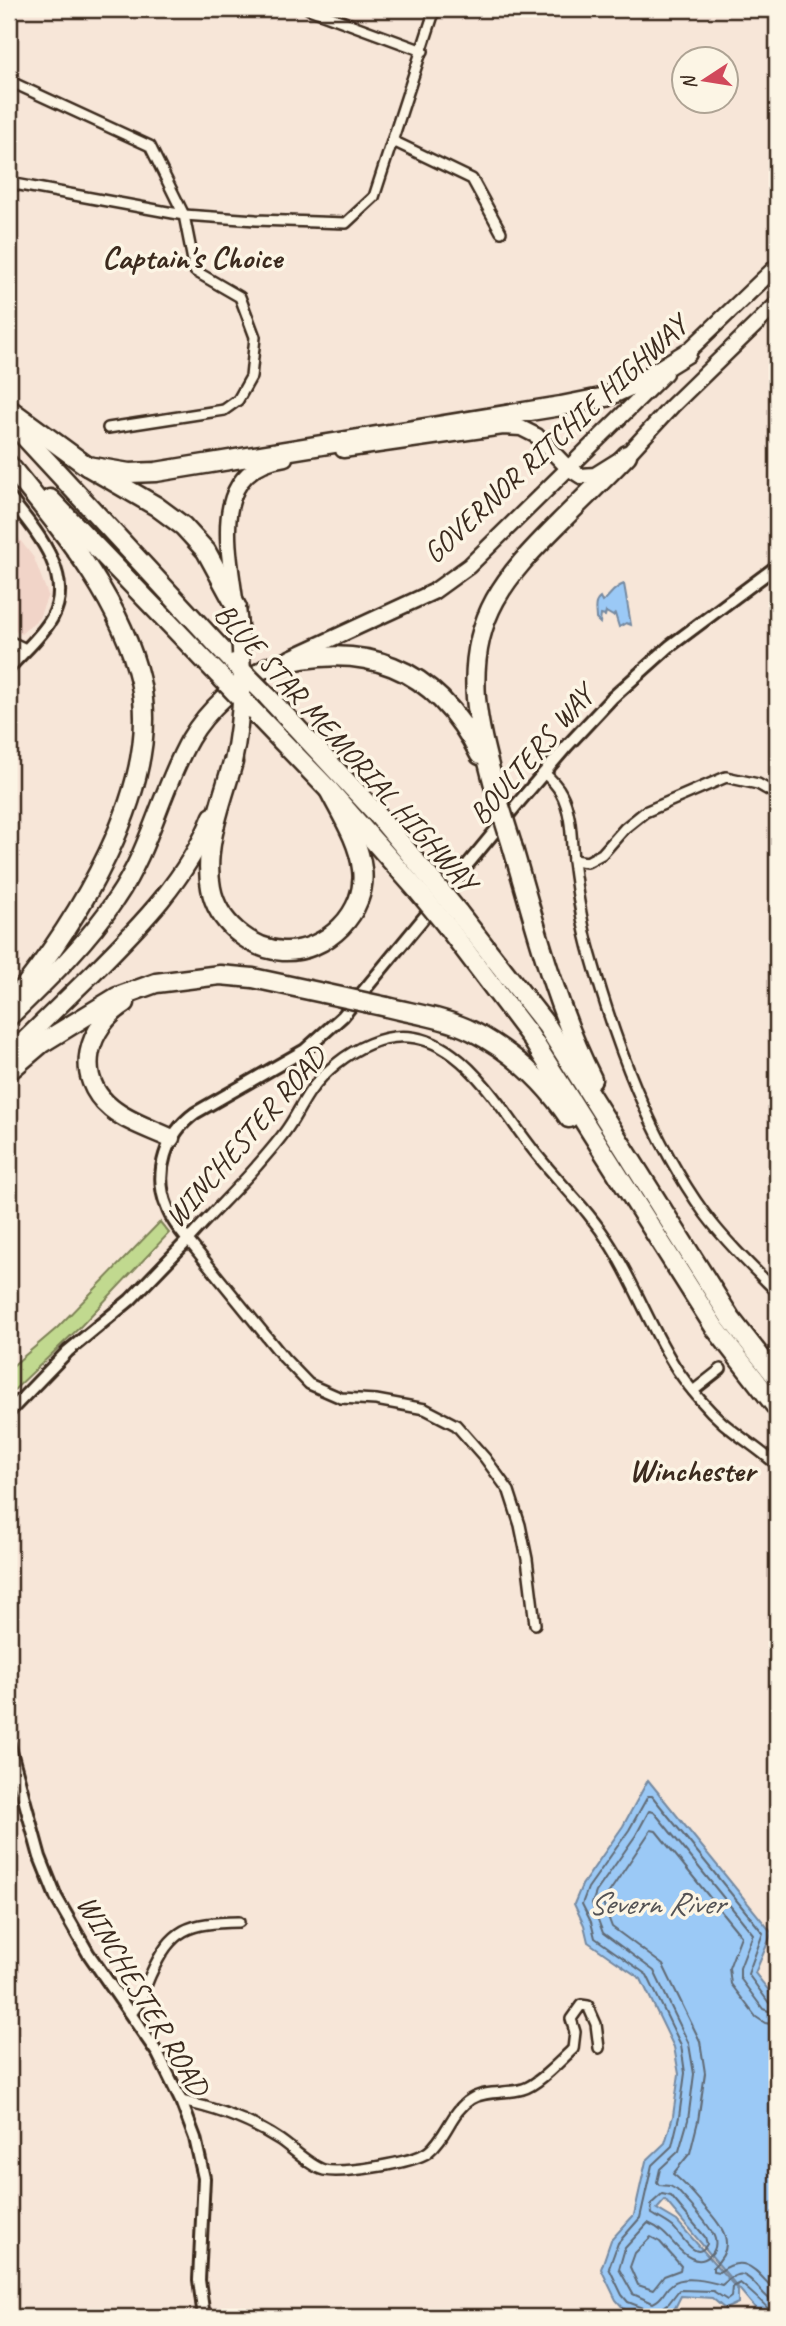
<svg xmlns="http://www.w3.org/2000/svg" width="786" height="2326" font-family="Caveat,sans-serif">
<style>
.built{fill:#f1d4c8}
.green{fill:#c1d98f;stroke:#7e8256;stroke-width:2}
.water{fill:#9bc9f6;stroke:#7589a0;stroke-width:2}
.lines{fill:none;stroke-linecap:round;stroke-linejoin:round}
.shore{stroke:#616a74;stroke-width:2}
.minor-casing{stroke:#3b2a1e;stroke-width:14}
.tertiary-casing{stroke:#3b2a1e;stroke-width:16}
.primary-casing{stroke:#3b2a1e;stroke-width:19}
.trunk-casing{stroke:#3b2a1e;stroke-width:21}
.motorway-casing{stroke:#3b2a1e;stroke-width:23}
.minor{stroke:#fcf5e5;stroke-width:9}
.tertiary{stroke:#fcf5e5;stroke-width:10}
.primary{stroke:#fcf5e5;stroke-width:14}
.trunk{stroke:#fcf5e5;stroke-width:16}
.motorway{stroke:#fcf5e5;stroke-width:18}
.trunk-bridge-casing{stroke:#3b2a1e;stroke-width:21;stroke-linecap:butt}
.motorway-bridge-casing{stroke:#3b2a1e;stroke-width:23;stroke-linecap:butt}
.trunk-bridge{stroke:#fcf5e5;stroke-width:16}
.motorway-bridge{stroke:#fcf5e5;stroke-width:18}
.labels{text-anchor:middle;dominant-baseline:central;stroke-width:7;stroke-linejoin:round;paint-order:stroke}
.street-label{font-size:30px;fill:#3b2a1e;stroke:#fcf5e5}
.neighbourhood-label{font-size:32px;font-weight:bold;fill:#3b2a1e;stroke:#fcf5e5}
.water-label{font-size:32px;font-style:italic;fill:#535254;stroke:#fcf5e5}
</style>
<rect width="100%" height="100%" fill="#f7e6d8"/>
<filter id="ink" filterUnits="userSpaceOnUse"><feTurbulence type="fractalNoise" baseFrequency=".0143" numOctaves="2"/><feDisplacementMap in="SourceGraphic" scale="14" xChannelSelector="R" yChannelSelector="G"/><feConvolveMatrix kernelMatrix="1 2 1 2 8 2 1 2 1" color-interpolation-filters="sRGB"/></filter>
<g filter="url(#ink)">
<path class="built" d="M9 526 34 558 48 595 39 618 21 634 9 628Z"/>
<path class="green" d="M160 1222 169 1233 79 1328 9 1395V1369L57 1328Z"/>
<g class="water">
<path d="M624 584 631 625 626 623 619 627 615 614 613 616 606 612 605 616 601 615 600 623 596 619C596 612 593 603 600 598L602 602C611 596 611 589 624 584Z"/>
<path d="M648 1780 772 1933 755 1973 777 2001V2317H768L756 2309 665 2200 657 2209 677 2221 738 2290V2303L725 2309 712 2298 681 2296 675 2308 661 2317H648L635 2311 625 2310 616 2300 601 2269 611 2240 634 2215 646 2161 665 2143 673 2116 679 2074 674 2047 641 1979 588 1942 584 1925 574 1904 582 1885 623 1826Z"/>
</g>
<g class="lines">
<g class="shore">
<path d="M777 2014 763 2009 740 1978V1968L753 1934 654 1812 649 1811 636 1835 596 1892 592 1904 603 1933 654 1971 689 2044 694 2074 688 2120 679 2151 660 2169 657 2182 659 2185 670 2186 677 2190C687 2201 712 2226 715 2239 718 2253 704 2265 691 2258 675 2251 670 2232 648 2223L625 2248 619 2269 633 2294 653 2303C665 2298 663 2290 672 2284 683 2275 709 2281 722 2285 743 2265 748 2277 764 2294 768 2298 773 2302 777 2306"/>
<path d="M777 2025 765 2023 756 2017 731 1984 729 1968 741 1936 656 1831 651 1830 606 1897 603 1903 612 1927 663 1965 700 2041 705 2073 698 2121 690 2153 673 2174C685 2183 694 2194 704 2206 721 2226 739 2244 713 2267V2271L719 2272C749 2251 757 2275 777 2292"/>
<path d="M662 2194 671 2196 705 2237 707 2244C696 2264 682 2235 673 2227 667 2222 659 2218 652 2214L651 2204Z"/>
<path d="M651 2237 660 2242 681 2266 680 2270 664 2276 653 2290 638 2285 630 2267 635 2253Z"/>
<path d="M648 2317 646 2309 628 2302 622 2295 609 2268 618 2243 640 2218 652 2165 672 2146 679 2117 685 2073 681 2045 647 1975 595 1938 591 1922 582 1904 588 1888 629 1830 648 1796H652L763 1933 748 1974 769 2003 777 2005"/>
<path d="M658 2317 660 2310 669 2303 679 2290 713 2291 727 2300 731 2297 732 2287 740 2283C743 2285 769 2308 770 2311 771 2313 771 2315 771 2317"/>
</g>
<defs>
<g id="minor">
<path d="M309 9 423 51"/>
<path d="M9 81 150 146 184 215 195 271 240 297 255 337 251 377 238 400 224 410 108 428"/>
<path d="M393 141 472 179 501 232"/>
<path d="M9 183 184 215 256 220 346 223 374 197 435 9"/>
<path d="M9 641 26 649"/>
<path d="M544 773C551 779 557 785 561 793 572 813 571 839 573 861 577 893 582 925 591 956 616 1045 650 1138 705 1214 726 1242 752 1267 777 1292"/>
<path d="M573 860 587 862 602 854 625 828 645 812 726 777 758 784 777 795"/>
<path d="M693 1391 721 1369"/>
<path d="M535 1624 527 1559 520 1525 509 1491 485 1458 456 1425 425 1409 376 1400 341 1398 309 1384 284 1358 188 1240C210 1215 234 1192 256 1167 267 1154 280 1140 289 1126 297 1114 303 1101 311 1090 325 1071 347 1053 369 1044 450 1009 496 1105 538 1156 563 1187 589 1210 611 1246 636 1286 652 1332 678 1371 691 1390 706 1408 723 1423 741 1438 760 1450 777 1465"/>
<path d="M131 2014C143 1999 143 1992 150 1976 172 1927 188 1923 239 1922"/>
<path d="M181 2101C215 2108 251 2121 280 2140 292 2148 311 2167 324 2170 342 2174 413 2163 428 2152 447 2137 451 2111 471 2099 486 2090 507 2094 523 2089 538 2085 561 2060 573 2049L575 2032 571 2019 581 2005 588 2006 596 2024 599 2048"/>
</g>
<g id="tertiary">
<path d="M769 274 777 283"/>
<path d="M9 497C34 529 76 575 52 618 42 636 23 652 9 668"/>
<path d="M9 1412 68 1351 130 1300 188 1240C180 1230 171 1219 167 1207 153 1173 166 1134 195 1113L305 1050 343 1016 519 802 567 746 612 698 670 646 777 566"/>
<path d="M9 1744 40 1857 56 1897 88 1953 158 2054 181 2101 195 2138 204 2178 199 2280 204 2317"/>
</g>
<g id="primary">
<path d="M680 359 777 266"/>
<path d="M343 450 503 427 521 428 537 436 567 467 581 476 595 475 627 455 672 406 777 304"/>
<path d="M235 599C228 546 210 469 285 458"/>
<path d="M290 658 433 592 469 566 665 373"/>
</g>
<g id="trunk">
<path d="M9 1018C47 981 87 943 116 899 150 850 161 790 190 739 207 710 238 682 268 667"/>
<path d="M9 1055C37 1028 65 1000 93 973 139 927 188 878 212 816"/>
</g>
<g id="motorway">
<path d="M9 409 87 466 156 506 183 526 206 551 237 608"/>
<path d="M9 420 234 663"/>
<path d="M9 465C61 529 121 598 140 681 164 787 74 927 9 1006"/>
<path d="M87 466 129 473 156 472 561 406 606 397 645 379 687 353"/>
<path d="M50 499 218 674"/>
<path d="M268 667C363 639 435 665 480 755"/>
<path d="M267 696 375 812 430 878"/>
<path d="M251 709 329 790 418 891"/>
<path d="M233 762C222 802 203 847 211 888 217 921 249 949 283 951 326 953 368 912 362 869 359 841 341 814 329 790"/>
<path d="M497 797C489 765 479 732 476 698 470 616 505 577 559 523 582 500 605 478 627 455"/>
<path d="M512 845C535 924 555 1005 592 1079"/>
<path d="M458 912 547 1026 731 1319 777 1378"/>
<path d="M446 925 530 1036 715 1328 777 1408"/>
<path d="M125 1003C87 1027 73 1077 111 1108 128 1122 151 1129 170 1138"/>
<path d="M387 1007C415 1014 446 1018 472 1031 511 1051 545 1082 569 1118"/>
<path d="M9 1071 42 1043 117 997 156 983 220 975 253 978 323 993"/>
</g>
</defs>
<use href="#minor" class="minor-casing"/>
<use href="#tertiary" class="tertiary-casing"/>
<use href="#primary" class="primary-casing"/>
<use href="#trunk" class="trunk-casing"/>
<use href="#motorway" class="motorway-casing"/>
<use href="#minor" class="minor"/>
<use href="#tertiary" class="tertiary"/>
<use href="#primary" class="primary"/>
<use href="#trunk" class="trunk"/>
<use href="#motorway" class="motorway"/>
<defs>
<path id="trunk-bridge" d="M233 762C244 711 244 660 237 608"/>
<g id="motorway-bridge">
<path d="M234 663 267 696"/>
<path d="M218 674 251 709"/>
<path d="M497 797 512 845"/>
<path d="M430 878 458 912"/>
<path d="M418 891 446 925"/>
<path d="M323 993 387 1007"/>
</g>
</defs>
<use href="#trunk-bridge" class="trunk-bridge-casing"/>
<use href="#motorway-bridge" class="motorway-bridge-casing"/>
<use href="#trunk-bridge" class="trunk-bridge"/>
<use href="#motorway-bridge" class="motorway-bridge"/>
</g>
</g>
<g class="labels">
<g class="street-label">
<text transform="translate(555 439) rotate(-43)">GOVERNOR RITCHIE HIGHWAY</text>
<text transform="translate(346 747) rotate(48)">BLUE STAR MEMORIAL HIGHWAY</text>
<text transform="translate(531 755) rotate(-49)">BOULTERS WAY</text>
<text transform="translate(245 1137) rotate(-49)">WINCHESTER ROAD</text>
<text transform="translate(143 1995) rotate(59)">WINCHESTER ROAD</text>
</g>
<g class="neighbourhood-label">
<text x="192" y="257">Captain's Choice</text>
<text x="692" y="1470">Winchester</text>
</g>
<g class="water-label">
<text x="656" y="1903">Severn River</text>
</g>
</g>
<rect width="786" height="2326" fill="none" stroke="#fcf5e5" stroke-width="35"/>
<rect x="18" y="18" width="751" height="2291" fill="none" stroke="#3b2a1e" stroke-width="2.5" filter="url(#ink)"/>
<g transform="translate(705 80) rotate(258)"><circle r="33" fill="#fcf5e5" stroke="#afa495" stroke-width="2"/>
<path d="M0-5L12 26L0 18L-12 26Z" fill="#d1495b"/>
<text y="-10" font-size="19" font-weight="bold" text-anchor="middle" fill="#3b2a1e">N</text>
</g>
</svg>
